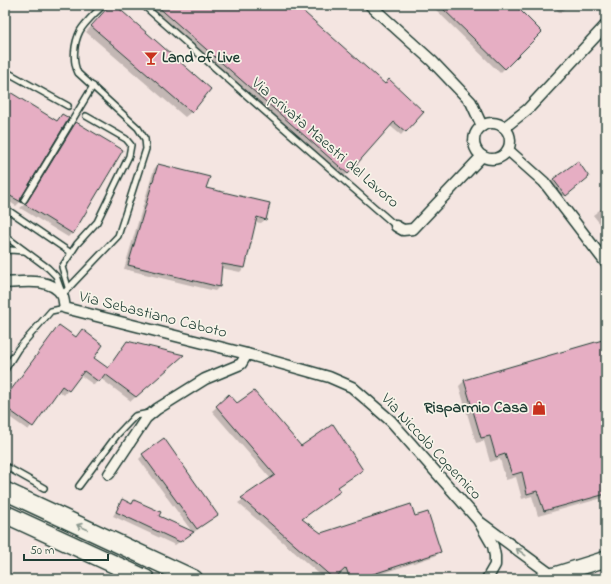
<svg xmlns="http://www.w3.org/2000/svg" width="611" height="584" font-family="'Indie Flower',sans-serif">
<style>
.shadow{fill:#0003}
.building{fill:#e6aec3;stroke:#1f3d34}
.lines{fill:none;stroke-linecap:round;stroke-linejoin:round}
.lane-casing{stroke:#1f3d34;stroke-width:8}
.street-casing{stroke:#1f3d34;stroke-width:13}
.primary-casing{stroke:#1f3d34;stroke-width:18}
.highway-casing{stroke:#1f3d34;stroke-width:20}
.lane{stroke:#f7f3e8;stroke-width:5}
.street{stroke:#f7f3e8;stroke-width:10}
.primary{stroke:#f7f3e8;stroke-width:15}
.highway{stroke:#f7f3e8;stroke-width:17}
.oneway{stroke:#8b988e}
.labels{text-anchor:middle;dominant-baseline:central;stroke-width:3.5;stroke-linejoin:round;paint-order:stroke}
.poi-label{font-size:16px;font-weight:bold;fill:#1f3d34;stroke:#f7f3e8;text-anchor:start}
.street-label{font-size:16px;fill:#1f3d34;stroke:#f7f3e8}
</style>
<rect width="100%" height="100%" fill="#f4e5e1"/>
<filter id="ink" filterUnits="userSpaceOnUse"><feTurbulence type="fractalNoise" baseFrequency=".025" numOctaves="2"/><feDisplacementMap in="SourceGraphic" scale="8" xChannelSelector="R" yChannelSelector="G"/><feConvolveMatrix kernelMatrix="1 2 1 2 8 2 1 2 1" color-interpolation-filters="sRGB"/></filter>
<g filter="url(#ink)">
<g class="shadow">
<path d="M111 5H114L191 112 185 117 86 32Z"/>
<path d="M147 5H295L385 85 423 112 401 135 389 125 344 177Z"/>
<path d="M431 5H513L541 32 500 73Z"/>
<path d="M552 5H568L560 13Z"/>
<path d="M5 90 56 122 62 115 20 198V202L16 206 5 199Z"/>
<path d="M76 123 72 233 68 237 20 208 25 204Z"/>
<path d="M158 165 266 219 261 223 255 222 244 268 240 272 221 268 219 287 215 291 124 269 154 169Z"/>
<path d="M554 179 584 181 561 199 550 183Z"/>
<path d="M606 205V231L593 215Z"/>
<path d="M606 340V497L538 516 532 496 522 499 516 477 506 480 500 459 490 462 484 441 476 443 459 386 465 380Z"/>
<path d="M127 342 178 359 131 401 100 378 94 385 80 375 64 395 58 390 28 430 5 414V398L93 358 107 369Z"/>
<path d="M229 396 237 405 300 447 362 470 338 487 302 519 321 535 440 552 435 556 365 579H344L341 571 334 579H325L238 503 271 479 212 411Z"/>
<path d="M143 455 216 515 193 533 139 459Z"/>
<path d="M122 501 131 504 134 501 188 536 175 545 113 516Z"/>
</g>
<g class="building">
<path d="M110 5H115L211 89 192 113 91 26Z"/>
<path d="M156 5H296L385 84 389 79 424 112 406 132 394 122 348 174Z"/>
<path d="M439 5H515L542 32 505 69Z"/>
<path d="M5 89 57 121 62 114 69 118 21 198V202L5 193Z"/>
<path d="M76 122 123 150 73 234 24 204 27 202Z"/>
<path d="M578 161 589 177 566 196 553 179Z"/>
<path d="M158 164 210 177 206 188 270 203 266 220 257 217 245 268 222 264 220 287 128 265Z"/>
<path d="M59 325 76 337 82 329 103 345 94 358 108 368 127 341 184 355 136 397 105 374 99 382 84 371 69 391 62 386 33 427 5 407V398Z"/>
<path d="M606 339V494L544 511 537 491 527 494 522 472 512 475 505 454 496 457 490 436 481 438 464 380Z"/>
<path d="M254 391 301 446 333 424 363 470 338 487 341 491 302 519 321 533 411 504 415 516 428 512 441 552 358 579H350L346 568 334 579 241 498 275 475 216 406 229 394 237 403Z"/>
<path d="M164 438 218 515 197 529 142 454Z"/>
<path d="M122 499 132 504 134 500 161 512 159 516 194 532 180 542 116 512Z"/>
</g>
<g class="lines">
<defs>
<g id="lane">
<path d="M143 5 396 226"/>
<path d="M5 71 68 106"/>
<path d="M24 200 93 86"/>
<path d="M5 208 71 253"/>
<path d="M5 236 48 268 56 276 61 290"/>
<path d="M5 251 10 250 24 251"/>
<path d="M68 287 62 267 77 244 97 222 129 156 131 145 126 139 86 116"/>
<path d="M62 295 118 236 146 149 145 139 138 128 78 73C72 61 74 43 80 31 85 22 96 13 103 5"/>
<path d="M5 370 18 349 51 311 65 308"/>
<path d="M5 466 44 488"/>
<path d="M79 486 117 435 135 416 149 413"/>
</g>
<g id="street">
<path d="M370 5 432 61 471 102 482 126"/>
<circle cx="492" cy="141" r="18"/>
<path d="M505 127 528 109 606 25"/>
<path d="M508 150 544 182 606 263"/>
<path d="M396 226 403 230 413 229 482 156"/>
<path d="M5 283C23 282 51 277 62 295 64 298 64 304 65 308L247 354"/>
<path d="M109 474 146 418 157 409 205 379 241 364 247 354 329 377 352 387 391 421 478 520 493 546 495 556V565L487 579"/>
<path d="M481 523 553 576"/>
</g>
<path id="primary" d="M542 579 606 559"/>
<g id="highway">
<path d="M5 491 194 579"/>
<path d="M5 514 146 579"/>
</g>
</defs>
<use href="#lane" class="lane-casing"/>
<use href="#street" class="street-casing"/>
<use href="#primary" class="primary-casing"/>
<use href="#highway" class="highway-casing"/>
<use href="#lane" class="lane"/>
<use href="#street" class="street"/>
<use href="#primary" class="primary"/>
<use href="#highway" class="highway"/>
</g>
<defs><path id="oneway-shaft" d="M-6 0H5M1.5-3L5.5 0L1.5 3" fill="none" stroke-width="1.6" stroke-linecap="round" stroke-linejoin="round"/></defs>
<g class="oneway">
<use href="#oneway-shaft" transform="translate(82 527) rotate(-155)"/>
<use href="#oneway-shaft" transform="translate(521 552) rotate(-143)"/>
</g>
</g>
<defs>
<symbol id="bar-bare" viewBox="-9 -9 18 18"><path d="M-6-5H6L.8 .8V4.5H3.5V6h-7V4.5H-.8V.8Z" fill="#c8321e" stroke="#f7f3e8" stroke-width="2.5" paint-order="stroke"/></symbol>
<symbol id="shop-bare" viewBox="-9 -9 18 18"><path d="M-5-2.5h2.3a2.7 3.5 0 0 1 5.4 0H5L5.5 6h-11ZM-1.5-2.5h3a1.5 2.3 0 0 0-3 0Z" fill="#c8321e" stroke="#f7f3e8" stroke-width="2.5" paint-order="stroke"/></symbol>
</defs>
<g fill-rule="evenodd">
<use href="#bar-bare" x="141" y="48" width="20" height="20"/>
<use href="#shop-bare" x="529" y="398" width="20" height="20"/>
</g>
<g class="labels">
<g class="poi-label">
<text x="162" y="58">Land of Live</text>
<text x="528" y="408" text-anchor="end">Risparmio Casa</text>
</g>
<g class="street-label">
<text transform="translate(325 143) rotate(41)">Via privata Maestri del Lavoro</text>
<text transform="translate(153 315) rotate(14)">Via Sebastiano Caboto</text>
<text transform="translate(431 447) rotate(47)">Via Niccolò Copernico</text>
</g>
</g>
<rect width="611" height="584" fill="none" stroke="#f7f3e8" stroke-width="20"/>
<rect x="10" y="10" width="591" height="564" fill="none" stroke="#1f3d34" stroke-width="1.5" filter="url(#ink)"/>
<path d="M24 554v6h84v-6" fill="none" stroke="#1f3d34" stroke-width="2"/>
<text x="30" y="554" font-size="12" fill="#1f3d34" stroke="#f7f3e8" stroke-width="3" paint-order="stroke">50 m</text>
</svg>
